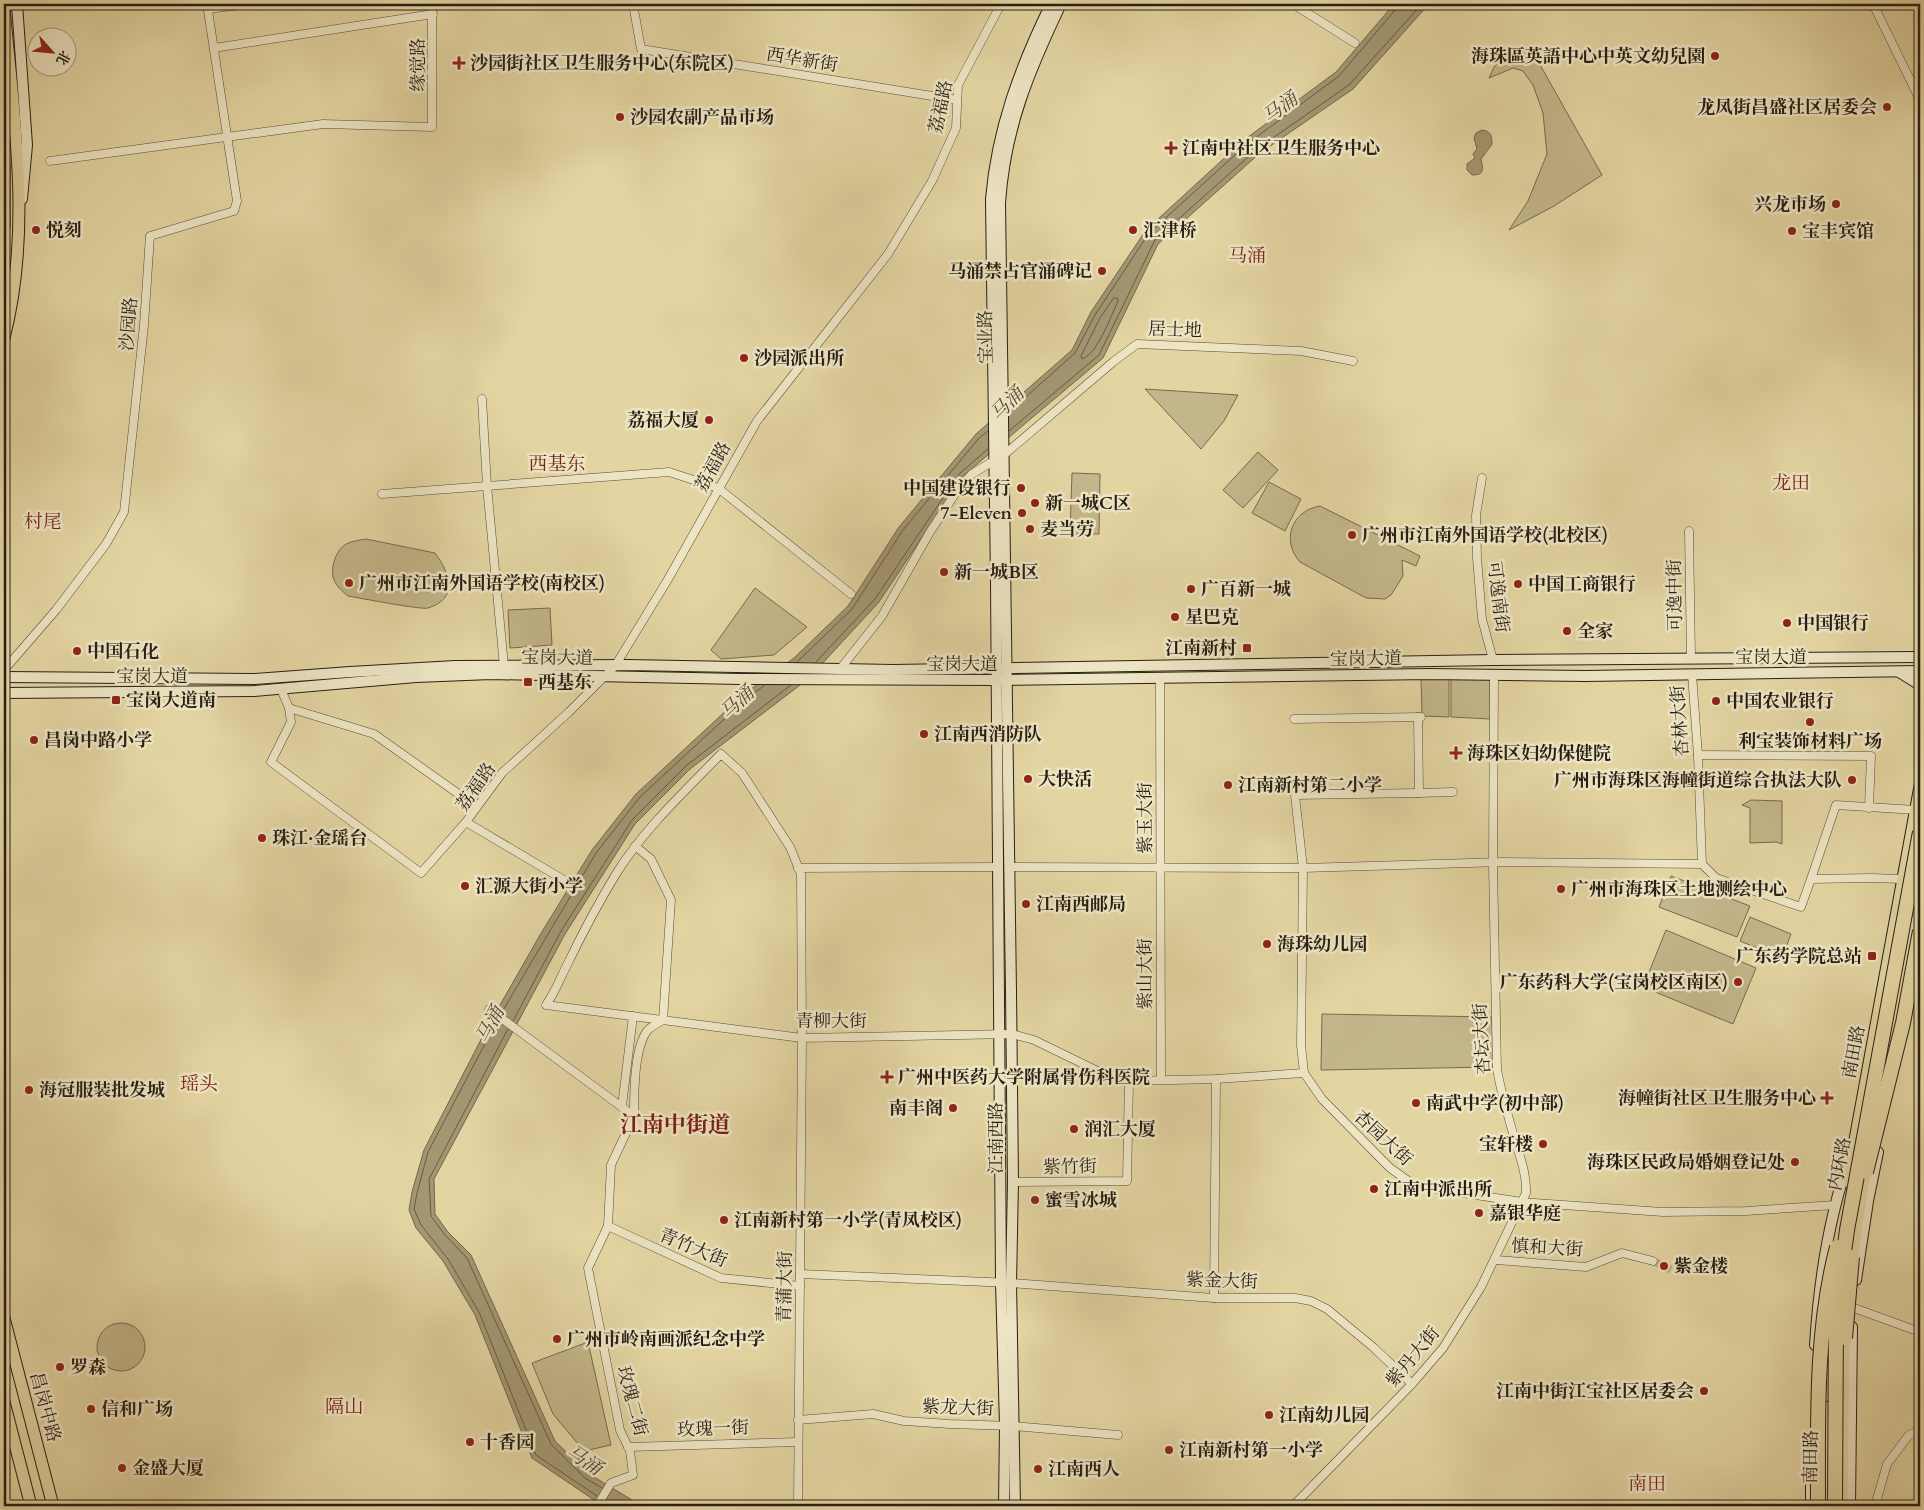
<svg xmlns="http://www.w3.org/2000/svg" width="1924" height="1510" font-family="Cardo,'Noto Serif SC',serif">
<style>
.green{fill:#c3b68a;stroke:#756a50}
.water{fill:#a39772;stroke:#71674d}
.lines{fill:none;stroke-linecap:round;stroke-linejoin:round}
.shore{stroke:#655b44;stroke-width:1}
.street-tunnel{stroke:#bdb186;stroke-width:8;stroke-dasharray:8 4;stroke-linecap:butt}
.street-casing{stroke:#564c38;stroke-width:9}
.secondary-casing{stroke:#271f15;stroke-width:12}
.primary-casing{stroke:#271f15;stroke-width:13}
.street{stroke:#ede4c3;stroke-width:8}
.secondary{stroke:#ede4c3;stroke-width:10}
.primary{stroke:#e3d5a2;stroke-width:11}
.highway-bridge-casing{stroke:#271f15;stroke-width:16;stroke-linecap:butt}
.highway-bridge{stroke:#e3d5a2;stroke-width:14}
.poi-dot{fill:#8f2418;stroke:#ede4c3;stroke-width:2}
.labels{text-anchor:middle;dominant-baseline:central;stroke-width:5;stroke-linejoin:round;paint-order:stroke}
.poi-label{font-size:18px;font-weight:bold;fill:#271f15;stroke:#ede4c3;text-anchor:start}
.street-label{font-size:18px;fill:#271f15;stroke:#ede4c3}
.water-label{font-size:19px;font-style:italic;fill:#524936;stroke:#ede4c3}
.neighbourhood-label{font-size:19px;fill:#7a1f14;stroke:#ede4c3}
.district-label{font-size:22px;font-weight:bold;fill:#7a1f14;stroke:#ede4c3}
</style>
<rect width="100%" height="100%" fill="#e3d5a2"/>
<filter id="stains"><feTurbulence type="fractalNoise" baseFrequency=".004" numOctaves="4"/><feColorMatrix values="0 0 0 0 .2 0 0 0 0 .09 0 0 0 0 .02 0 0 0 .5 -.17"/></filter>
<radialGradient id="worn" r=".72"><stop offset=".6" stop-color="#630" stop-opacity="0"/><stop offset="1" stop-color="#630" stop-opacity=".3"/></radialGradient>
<g class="green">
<path d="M1530 47 1602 175 1554 206 1509 230 1528 201 1547 154 1543 113 1533 85 1523 71 1513 68 1489 78 1494 67 1508 50Z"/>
<path d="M1145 389 1238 395 1224 421 1201 449Z"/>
<path d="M1258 452 1278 470 1243 508 1223 490Z"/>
<path d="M1072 473 1100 474 1099 534H1070Z"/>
<path d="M1269 482 1301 499 1285 531 1252 513Z"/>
<path d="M1320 506 1420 556 1416 566 1402 560 1403 576 1391 595 1385 599 1366 598 1300 562C1281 541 1291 511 1320 506Z"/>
<path d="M366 539 435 553C449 572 460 598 428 608 421 610 360 598 348 596 342 591 335 585 333 577 331 566 336 550 346 544 352 541 360 540 366 539Z"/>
<path d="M755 588 807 627 774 655 721 659 711 650Z"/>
<path d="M550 608 552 645 510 648 508 610Z"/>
<path d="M1421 678H1449V717L1422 716Z"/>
<path d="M1451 678 1490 679V719L1451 717Z"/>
<path d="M1751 800 1782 801V844L1776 842 1750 843V808L1742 805Z"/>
<path d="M1671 876 1750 906 1737 937 1659 907Z"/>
<path d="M1750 917 1791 934 1782 958 1740 941Z"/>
<path d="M1666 930 1756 968 1733 1024 1643 987Z"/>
<path d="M1322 1014 1492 1017 1494 1067 1321 1070Z"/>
<circle cx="121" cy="1347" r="24"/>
<path d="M588 1342 611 1445 584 1451 553 1414 532 1363Z"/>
</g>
<g class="water">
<path d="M1394 4H1429L1353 89 1260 153 1158 244 1103 358 963 476 879 602 808 679 690 769 635 824 565 934 434 1179 435 1214 448 1232 471 1255 555 1441 589 1474 642 1506H603L532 1458 475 1315 443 1261 416 1228 409 1210 412 1192 424 1150 488 1026 540 935 592 850 636 794 744 694 794 658 848 606 899 527 976 434 1072 350 1091 312 1146 230 1244 140 1336 72Z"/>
<path d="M1482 130C1491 131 1492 136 1492 144L1481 159C1483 169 1485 175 1472 175L1467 170V164L1475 158 1473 154 1477 149 1474 138 1476 133Z"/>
</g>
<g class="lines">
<g class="shore">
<path d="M1114 298H1117L1118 301C1111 315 1098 354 1082 359L1081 356 1100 318Z"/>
<path d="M1009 412 1075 353 1095 315 1149 233 1247 144 1339 76 1396 9 1397 4"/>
<path d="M1009 431 1099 355 1155 240 1257 149 1349 85 1422 4"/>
<path d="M797 662 852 609 903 530 979 438 988 431"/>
<path d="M816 662 875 599 959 474 988 449"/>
<path d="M502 1012 596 853 640 797 747 698 765 685"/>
<path d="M497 1021 428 1152 417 1193 414 1209 421 1225 448 1259 479 1312 536 1455 597 1496"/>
<path d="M513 1021 561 931 632 820 687 765 791 685"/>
<path d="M508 1029 429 1179 431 1216 445 1235 467 1258 551 1444 585 1478 602 1488"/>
</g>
<path class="street-tunnel" d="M1653 1261 1674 1271"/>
<defs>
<g id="street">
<path d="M633 4 641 49 957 100"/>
<path d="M1293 4 1355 43"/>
<path d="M1873 4 1920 100"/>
<path d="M208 9 248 4"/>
<path d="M214 48 433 14"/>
<path d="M50 161 323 124 432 127V4"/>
<path d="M482 399 487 486 504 666"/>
<path d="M1482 478 1476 515 1477 558 1482 619 1493 660"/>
<path d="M382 494 669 472 718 488 851 594"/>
<path d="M1689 531 1691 659"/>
<path d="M841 668 882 616 930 532 957 491 972 474 1005 454 1113 362 1137 344 1301 351 1353 361"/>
<path d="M4 670 56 610 106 544 124 512 144 325 150 236 234 211 237 201 207 4"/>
<path d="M1692 674 1698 755 1702 864 1716 878 1801 907 1811 879 1871 878 1903 879"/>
<path d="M1160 679 1161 1079"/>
<path d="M281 689 289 708 374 734 477 807"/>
<path d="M289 708 291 722 271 762 421 873 466 822"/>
<path d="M1418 717 1419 793 1453 792"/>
<path d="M1294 719 1421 717"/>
<path d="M1698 755 1871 756 1869 808"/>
<path d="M1419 793 1295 795 1303 868 1301 1045 1304 1073 1322 1099 1390 1168 1410 1182 1424 1187 1522 1202 1663 1212 1746 1211 1835 1205"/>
<path d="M635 846 651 859 671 900 663 1020"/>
<path d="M1010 867 1303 868 1503 862 1702 864"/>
<path d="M798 868 997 867"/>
<path d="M1811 879 1836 805 1916 810"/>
<path d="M564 880 466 822 502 773 569 712 615 666 667 581 757 421 888 254 932 181 956 128 958 85 1001 4"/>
<path d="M489 1009 634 1116 611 1165 608 1226 588 1268 620 1430 630 1451 633 1475 611 1483 597 1506"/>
<path d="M622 1106 633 1016"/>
<path d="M634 1116C634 1094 634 1049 647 1031 650 1027 658 1023 663 1020"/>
<path d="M1013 1182 1127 1181 1129 1081"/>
<path d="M608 1226 721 1278 800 1286"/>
<path d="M1496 1260 1586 1267 1622 1253 1653 1261"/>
<path d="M800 1274 1011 1283 1214 1298H1295L1311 1301 1327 1309 1373 1347 1412 1384"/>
<path d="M1214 1298 1216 1079"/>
<path d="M1854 1308 1920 1332"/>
<path d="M798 1420 873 1414 904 1421 950 1424 1013 1426 1118 1435"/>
<path d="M628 1447 798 1442"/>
<path d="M798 1506 802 1038 801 874 790 847 742 773 721 754C684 792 644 829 616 874 599 902 583 932 569 961 561 976 556 991 546 1005L802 1038 1012 1034 1034 1040 1108 1076 1129 1081 1216 1079 1304 1073"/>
<path d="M1293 1506 1412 1384 1443 1348 1481 1287 1526 1193C1527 1175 1520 1157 1515 1140 1508 1116 1501 1093 1497 1069L1493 865 1494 676"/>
<path d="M1875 1506 1887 1464 1909 1435 1920 1430"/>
</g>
<g id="secondary">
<path d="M17 4 27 145 22 199"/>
<path d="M1899 672 1920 685"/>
<path d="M4 677 255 679 350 672 455 666 627 665 893 670 1493 660 1920 657"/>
<path d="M4 693 254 691 416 677 491 674 741 679 997 680 1430 674 1585 676 1920 671"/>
<path d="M1914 999 1920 969"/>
<path d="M1856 1280 1868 1201 1878 1152"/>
<path d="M1815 1345C1819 1281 1829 1216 1850 1156"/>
<path d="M1004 1506 1005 1425 1001 1282 996 582 991 199C997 129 1020 67 1051 4"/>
<path d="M1015 1506 1011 1283 1013 1182 1011 991 1000 203C1005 128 1029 71 1061 4"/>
<path d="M1811 1506V1474"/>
<path d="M1850 1506 1852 1327"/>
</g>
<g id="primary">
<path d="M4 8C14 117 32 231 4 338"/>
<path d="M4 165V227"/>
<path d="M1880 1090 1920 872"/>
<path d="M1850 1183 1854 1145 1920 786"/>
<path d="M1851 1265 1864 1177"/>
<path d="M4 1318 53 1506"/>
<path d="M4 1402 31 1506"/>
<path d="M1842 1502 1844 1331"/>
<path d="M1828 1506 1829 1407"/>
</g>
</defs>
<use href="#street" class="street-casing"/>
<use href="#secondary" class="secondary-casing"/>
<use href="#primary" class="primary-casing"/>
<use href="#street" class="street"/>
<use href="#secondary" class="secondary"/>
<use href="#primary" class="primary"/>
<defs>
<g id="highway-bridge">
<path d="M1866 1172 1903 1023 1920 931"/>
<path d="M1845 1338 1852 1257"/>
<path d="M1818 1506C1818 1420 1815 1331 1837 1247"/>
<path d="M1835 1506 1836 1312 1847 1230 1920 832"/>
</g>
</defs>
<use href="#highway-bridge" class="highway-bridge-casing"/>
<use href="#highway-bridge" class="highway-bridge"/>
</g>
<g class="poi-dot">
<circle cx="1715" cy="56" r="5"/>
<path d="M456.5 55.5h5v5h5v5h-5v5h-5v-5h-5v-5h5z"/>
<circle cx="1887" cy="107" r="5"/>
<circle cx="620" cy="117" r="5"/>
<path d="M1168.5 140.5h5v5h5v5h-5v5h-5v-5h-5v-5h5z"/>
<circle cx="1836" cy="204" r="5"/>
<circle cx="36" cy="230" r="5"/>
<circle cx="1133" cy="230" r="5"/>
<circle cx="1792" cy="231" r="5"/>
<circle cx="1102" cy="271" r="5"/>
<circle cx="744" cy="358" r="5"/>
<circle cx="709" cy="420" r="5"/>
<circle cx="1021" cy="488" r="5"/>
<circle cx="1035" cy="503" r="5"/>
<circle cx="1022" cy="513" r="5"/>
<circle cx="1030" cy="529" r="5"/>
<circle cx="1352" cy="535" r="5"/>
<circle cx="944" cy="572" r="5"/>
<circle cx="349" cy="583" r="5"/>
<circle cx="1518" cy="584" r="5"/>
<circle cx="1191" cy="589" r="5"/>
<circle cx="1175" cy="617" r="5"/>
<circle cx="1787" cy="623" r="5"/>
<circle cx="1567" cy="631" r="5"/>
<rect x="1242" y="643" width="10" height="10" rx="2.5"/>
<circle cx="77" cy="651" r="5"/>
<rect x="523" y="677" width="10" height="10" rx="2.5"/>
<rect x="111" y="695" width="10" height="10" rx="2.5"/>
<circle cx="1716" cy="701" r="5"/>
<circle cx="1810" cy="722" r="5"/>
<circle cx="924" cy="734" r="5"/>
<circle cx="34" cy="740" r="5"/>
<path d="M1453.5 745.5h5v5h5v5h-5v5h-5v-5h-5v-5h5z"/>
<circle cx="1028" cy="779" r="5"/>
<circle cx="1852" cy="780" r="5"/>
<circle cx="1228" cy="785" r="5"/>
<circle cx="262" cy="838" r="5"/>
<circle cx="465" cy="886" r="5"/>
<circle cx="1561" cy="889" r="5"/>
<circle cx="1026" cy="904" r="5"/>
<circle cx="1267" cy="944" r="5"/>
<rect x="1867" y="951" width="10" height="10" rx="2.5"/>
<circle cx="1738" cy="982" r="5"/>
<path d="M884.5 1069.5h5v5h5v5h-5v5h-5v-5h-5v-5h5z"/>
<circle cx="29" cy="1090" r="5"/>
<path d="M1824.5 1090.5h5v5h5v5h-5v5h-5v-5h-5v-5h5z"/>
<circle cx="1416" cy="1103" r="5"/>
<circle cx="953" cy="1108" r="5"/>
<circle cx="1074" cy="1129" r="5"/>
<circle cx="1543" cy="1144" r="5"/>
<circle cx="1795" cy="1162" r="5"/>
<circle cx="1374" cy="1189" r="5"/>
<circle cx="1035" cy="1200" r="5"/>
<circle cx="1479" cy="1213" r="5"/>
<circle cx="724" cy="1220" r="5"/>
<circle cx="1664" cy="1266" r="5"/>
<circle cx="557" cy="1339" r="5"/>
<circle cx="60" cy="1367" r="5"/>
<circle cx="1704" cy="1391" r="5"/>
<circle cx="91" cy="1409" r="5"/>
<circle cx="1269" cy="1415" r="5"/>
<circle cx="470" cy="1442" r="5"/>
<circle cx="1169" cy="1450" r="5"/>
<circle cx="122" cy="1468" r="5"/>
<circle cx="1038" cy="1469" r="5"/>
</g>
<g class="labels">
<g class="poi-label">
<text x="1705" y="56" text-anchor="end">海珠區英語中心中英文幼兒園</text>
<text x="470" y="63">沙园街社区卫生服务中心(东院区)</text>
<text x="1877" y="107" text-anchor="end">龙凤街昌盛社区居委会</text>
<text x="630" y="117">沙园农副产品市场</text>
<text x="1182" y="148">江南中社区卫生服务中心</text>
<text x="1826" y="204" text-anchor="end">兴龙市场</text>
<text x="46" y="230">悦刻</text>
<text x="1143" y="230">汇津桥</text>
<text x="1802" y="231">宝丰宾馆</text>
<text x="1092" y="271" text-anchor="end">马涌禁占官涌碑记</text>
<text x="754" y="358">沙园派出所</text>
<text x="699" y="420" text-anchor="end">荔福大厦</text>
<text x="1011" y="488" text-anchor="end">中国建设银行</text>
<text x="1045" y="503">新一城C区</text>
<text x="1012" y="513" text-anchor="end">7-Eleven</text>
<text x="1040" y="529">麦当劳</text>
<text x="1362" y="535">广州市江南外国语学校(北校区)</text>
<text x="954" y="572">新一城B区</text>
<text x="359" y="583">广州市江南外国语学校(南校区)</text>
<text x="1528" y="584">中国工商银行</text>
<text x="1201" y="589">广百新一城</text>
<text x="1185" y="617">星巴克</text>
<text x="1797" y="623">中国银行</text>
<text x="1577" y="631">全家</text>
<text x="1237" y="648" text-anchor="end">江南新村</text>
<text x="87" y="651">中国石化</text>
<text x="538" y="682">西基东</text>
<text x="126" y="700">宝岗大道南</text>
<text x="1726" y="701">中国农业银行</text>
<text x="934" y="734">江南西消防队</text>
<text x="44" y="740">昌岗中路小学</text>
<text x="1810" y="741" text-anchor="middle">利宝装饰材料广场</text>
<text x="1467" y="753">海珠区妇幼保健院</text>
<text x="1038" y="779">大快活</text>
<text x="1842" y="780" text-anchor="end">广州市海珠区海幢街道综合执法大队</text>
<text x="1238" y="785">江南新村第二小学</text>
<text x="272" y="838">珠江·金瑶台</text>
<text x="475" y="886">汇源大街小学</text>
<text x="1571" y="889">广州市海珠区土地测绘中心</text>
<text x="1036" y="904">江南西邮局</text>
<text x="1277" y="944">海珠幼儿园</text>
<text x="1862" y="956" text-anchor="end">广东药学院总站</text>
<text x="1728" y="982" text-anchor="end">广东药科大学(宝岗校区南区)</text>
<text x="898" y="1077">广州中医药大学附属骨伤科医院</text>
<text x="39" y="1090">海冠服装批发城</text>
<text x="1816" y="1098" text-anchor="end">海幢街社区卫生服务中心</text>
<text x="1426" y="1103">南武中学(初中部)</text>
<text x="943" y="1108" text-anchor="end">南丰阁</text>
<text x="1084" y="1129">润汇大厦</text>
<text x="1533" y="1144" text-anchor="end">宝轩楼</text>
<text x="1785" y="1162" text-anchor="end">海珠区民政局婚姻登记处</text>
<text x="1384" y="1189">江南中派出所</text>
<text x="1045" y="1200">蜜雪冰城</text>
<text x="1489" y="1213">嘉银华庭</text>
<text x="734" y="1220">江南新村第一小学(青凤校区)</text>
<text x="1674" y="1266">紫金楼</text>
<text x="567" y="1339">广州市岭南画派纪念中学</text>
<text x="70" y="1367">罗森</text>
<text x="1694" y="1391" text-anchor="end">江南中街江宝社区居委会</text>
<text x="101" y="1409">信和广场</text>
<text x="1279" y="1415">江南幼儿园</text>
<text x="480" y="1442">十香园</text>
<text x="1179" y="1450">江南新村第一小学</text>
<text x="132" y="1468">金盛大厦</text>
<text x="1048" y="1469">江南西人</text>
</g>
<g class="street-label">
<text transform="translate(802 60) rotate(9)">西华新街</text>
<text transform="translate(418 65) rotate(-90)">缘觉路</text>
<text transform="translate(941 107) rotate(-78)">荔福路</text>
<text transform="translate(129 324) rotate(-85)">沙园路</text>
<text transform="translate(1175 330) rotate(2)">居士地</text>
<text transform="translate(986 337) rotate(-91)">宝业路</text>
<text transform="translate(713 467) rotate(-61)">荔福路</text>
<text transform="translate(1675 595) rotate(-91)">可逸中街</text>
<text transform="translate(1498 597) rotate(83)">可逸南街</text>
<text x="1771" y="657">宝岗大道</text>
<text transform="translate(557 658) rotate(1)">宝岗大道</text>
<text transform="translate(1366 659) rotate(-1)">宝岗大道</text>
<text x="962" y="664">宝岗大道</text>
<text x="152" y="676">宝岗大道</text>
<text transform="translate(1680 721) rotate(-94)">杏林大街</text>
<text transform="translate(476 787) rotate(-55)">荔福路</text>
<text transform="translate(1145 818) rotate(-90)">紫玉大街</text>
<text transform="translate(1145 974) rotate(-90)">紫山大街</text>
<text x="831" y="1021">青柳大街</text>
<text transform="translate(1482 1039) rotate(-93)">杏坛大街</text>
<text transform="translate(1854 1052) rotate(-79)">南田路</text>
<text transform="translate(996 1138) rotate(-90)">江南西路</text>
<text transform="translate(1383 1138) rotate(43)">杏园大街</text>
<text transform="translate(1840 1164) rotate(-79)">内环路</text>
<text transform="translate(1070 1167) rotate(-1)">紫竹街</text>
<text transform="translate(693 1248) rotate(23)">青竹大街</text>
<text transform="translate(1547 1248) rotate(3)">慎和大街</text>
<text transform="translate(1222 1281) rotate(2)">紫金大街</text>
<text transform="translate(785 1287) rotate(-89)">青蒲大街</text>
<text transform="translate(1413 1357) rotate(-50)">紫丹大街</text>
<text transform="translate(632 1401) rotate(75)">玫瑰二街</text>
<text transform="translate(45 1407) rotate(75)">昌岗中路</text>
<text transform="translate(958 1408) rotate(2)">紫龙大街</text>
<text transform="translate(713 1429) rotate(-2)">玫瑰一街</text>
<text transform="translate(1811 1457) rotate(-89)">南田路</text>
</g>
<g class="water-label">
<text transform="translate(1280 108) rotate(-36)">马涌</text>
<text transform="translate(1007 404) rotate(-45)">马涌</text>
<text transform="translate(737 703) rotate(-43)">马涌</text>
<text transform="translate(490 1025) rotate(-62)">马涌</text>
<text transform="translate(584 1460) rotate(33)">马涌</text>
</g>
<g class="neighbourhood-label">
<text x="1247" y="256">马涌</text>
<text x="557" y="464">西基东</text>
<text x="1791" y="483">龙田</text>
<text x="43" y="522">村尾</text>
<text x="199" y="1084">瑶头</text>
<text x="344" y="1407">隔山</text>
<text x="1647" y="1484">南田</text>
</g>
<g class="district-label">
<text x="675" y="1125">江南中街道</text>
</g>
</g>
<rect width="1924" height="1510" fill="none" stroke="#e3d5a2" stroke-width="20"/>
<rect x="5" y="5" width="1914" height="1500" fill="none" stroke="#271f15" stroke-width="2.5"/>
<rect x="10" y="10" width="1904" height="1490" fill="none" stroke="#271f15"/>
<g transform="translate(52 52) rotate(117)"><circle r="24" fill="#ede4c3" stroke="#9e957d"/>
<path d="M0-4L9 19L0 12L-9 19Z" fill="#8f2418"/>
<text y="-8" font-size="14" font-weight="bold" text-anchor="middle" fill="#271f15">北</text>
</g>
<rect width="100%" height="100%" filter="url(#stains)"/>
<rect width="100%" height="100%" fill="url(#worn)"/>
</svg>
